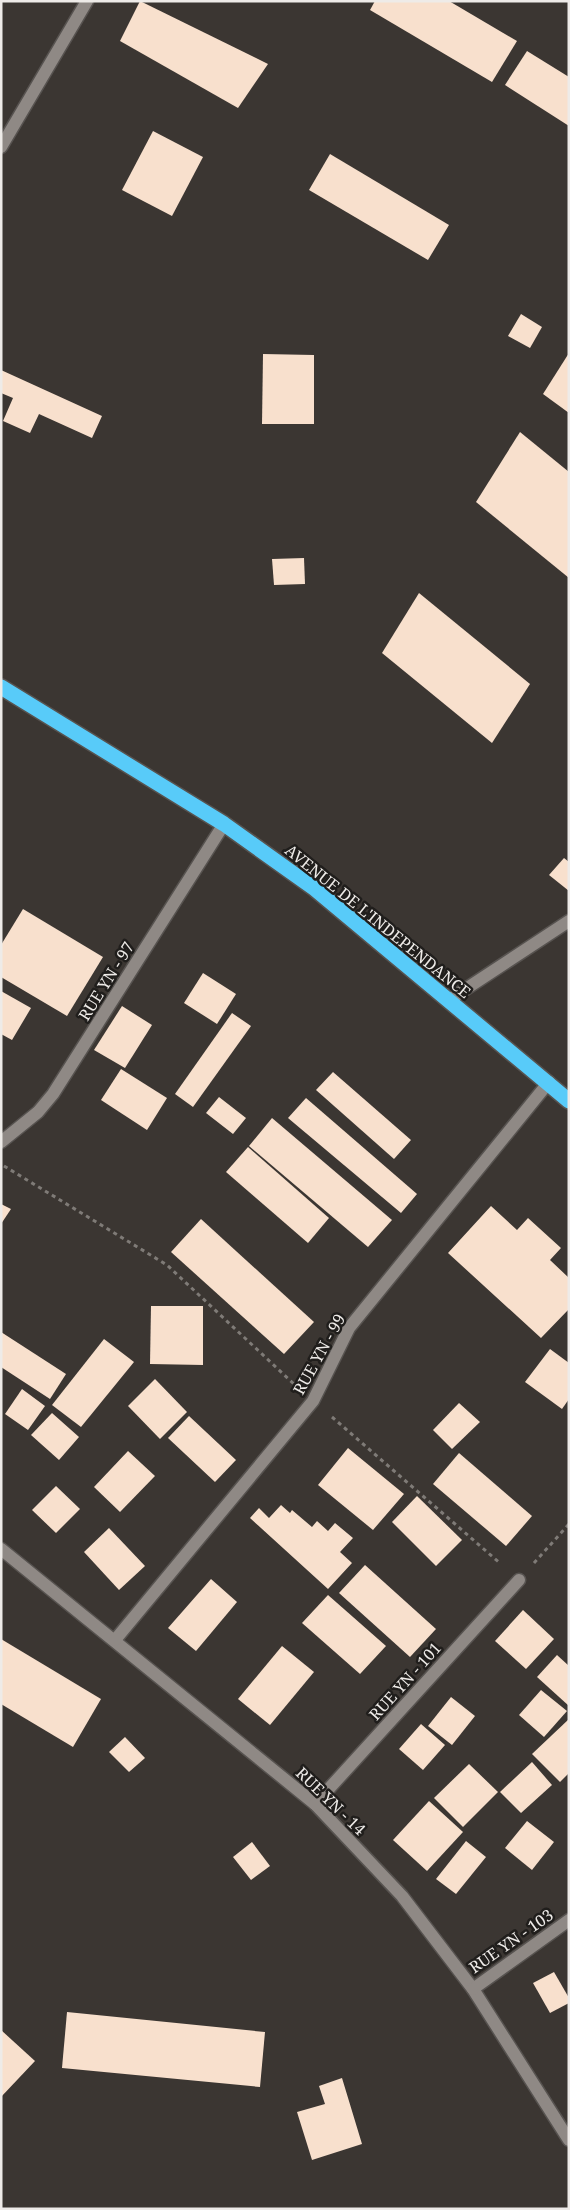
<svg xmlns="http://www.w3.org/2000/svg" width="570" height="2210" font-family="'Noto Serif',serif">
<style>
.building{fill:#f8e0cd}
.lines{fill:none;stroke-linecap:round;stroke-linejoin:round}
.minor-casing{stroke:#575350;stroke-width:15}
.highway-casing{stroke:#575350;stroke-width:18}
.path{stroke:#7f7b77;stroke-width:3;stroke-dasharray:4 4;stroke-linecap:butt}
.minor{stroke:#8f8985;stroke-width:12}
.highway{stroke:#58cbf9;stroke-width:15}
.labels{text-anchor:middle;dominant-baseline:central;stroke-width:5;stroke-linejoin:round;paint-order:stroke}
.street-label{font-size:16px;fill:#eeebe8;stroke:#201e1c}
</style>
<rect width="100%" height="100%" fill="#3b3632"/>
<g class="building">
<path d="M140 1 268 64 238 108 120 41Z"/>
<path d="M375 1H449L517 41 492 82 370 10Z"/>
<path d="M527 51 569 77V126L505 85Z"/>
<path d="M153 131 203 157 172 216 122 190Z"/>
<path d="M330 154 449 225 428 260 309 190Z"/>
<path d="M521 314 542 327 530 348 508 336Z"/>
<path d="M569 353V413L543 394Z"/>
<path d="M263 354 314 355V424H262Z"/>
<path d="M1 370 102 416 92 438 39 414 30 433 3 421 13 398 1 393Z"/>
<path d="M520 432 569 472V578L476 502Z"/>
<path d="M304 558 305 584 274 585 272 559Z"/>
<path d="M419 593 530 684 492 743 382 653Z"/>
<path d="M564 858 569 862V891L549 875Z"/>
<path d="M23 909 103 957 67 1016 1 977V945Z"/>
<path d="M203 973 236 994 217 1024 184 1003Z"/>
<path d="M1 991 31 1008 12 1040 1 1034Z"/>
<path d="M122 1006 152 1025 125 1068 94 1050Z"/>
<path d="M232 1013 251 1026 193 1107 175 1094Z"/>
<path d="M121 1069 167 1098 147 1130 101 1100Z"/>
<path d="M333 1072 411 1140 394 1159 316 1090Z"/>
<path d="M219 1097 246 1118 233 1134 206 1113Z"/>
<path d="M306 1098 417 1194 401 1213 288 1118Z"/>
<path d="M272 1118 392 1220 368 1247 249 1146Z"/>
<path d="M248 1147 329 1218 308 1243 226 1172Z"/>
<path d="M1 1204 11 1209 1 1224Z"/>
<path d="M491 1206 517 1230 528 1218 561 1248 550 1260 569 1278V1309L541 1338 448 1253Z"/>
<path d="M201 1219 314 1322 284 1354 171 1252Z"/>
<path d="M151 1306H203V1365L150 1364Z"/>
<path d="M1 1332 66 1374 50 1399 1 1367Z"/>
<path d="M104 1339 134 1362 81 1427 52 1405Z"/>
<path d="M550 1349 569 1363V1399L562 1409 525 1382Z"/>
<path d="M155 1379 187 1412 160 1439 128 1406Z"/>
<path d="M22 1389 45 1406 28 1430 5 1414Z"/>
<path d="M459 1403 480 1422 452 1449 433 1430Z"/>
<path d="M52 1413 79 1437 59 1460 31 1435Z"/>
<path d="M189 1416 236 1460 215 1482 168 1438Z"/>
<path d="M348 1448 404 1494 373 1530 318 1485Z"/>
<path d="M128 1451 155 1476 120 1512 94 1487Z"/>
<path d="M459 1453 532 1516 506 1546 433 1484Z"/>
<path d="M56 1486 80 1509 56 1533 32 1510Z"/>
<path d="M417 1496 462 1540 436 1566 392 1522Z"/>
<path d="M281 1505 290 1513 292 1510 312 1527 317 1521 328 1531 335 1523 353 1538 340 1552 352 1563 328 1589 250 1518 259 1508 269 1518Z"/>
<path d="M109 1528 145 1566 119 1590 84 1552Z"/>
<path d="M365 1565 436 1629 410 1657 339 1593Z"/>
<path d="M211 1579 237 1602 196 1651 168 1628Z"/>
<path d="M328 1595 386 1646 360 1674 302 1623Z"/>
<path d="M523 1610 554 1639 526 1669 495 1641Z"/>
<path d="M1 1639 101 1699 73 1747 1 1704Z"/>
<path d="M282 1646 314 1672 270 1725 238 1699Z"/>
<path d="M557 1655 569 1666V1706L537 1677Z"/>
<path d="M541 1690 567 1711 544 1737 519 1715Z"/>
<path d="M451 1697 475 1716 452 1745 428 1726Z"/>
<path d="M569 1719V1773L560 1782 532 1754Z"/>
<path d="M421 1724 445 1745 423 1770 399 1749Z"/>
<path d="M125 1737 145 1758 129 1772 109 1752Z"/>
<path d="M532 1762 552 1785 521 1813 500 1792Z"/>
<path d="M469 1764 498 1792 463 1827 434 1798Z"/>
<path d="M429 1801 463 1832 427 1871 393 1840Z"/>
<path d="M527 1821 554 1842 532 1870 505 1848Z"/>
<path d="M466 1841 486 1857 456 1894 436 1879Z"/>
<path d="M252 1842 270 1866 251 1880 233 1857Z"/>
<path d="M554 1972 569 1998V2003L550 2013 533 1983Z"/>
<path d="M67 2012 265 2032 260 2087 62 2068Z"/>
<path d="M1 2030 35 2061 1 2097Z"/>
<path d="M342 2078 362 2144 312 2160 297 2112 325 2104 319 2086Z"/>
</g>
<g class="lines">
<defs>
<g id="minor">
<path d="M1 147 87 1"/>
<path d="M449 1000 569 921"/>
<path d="M1 1142 38 1112 53 1094 224 824"/>
<path d="M1 1549 315 1804 402 1896 473 1989 569 2140"/>
<path d="M115 1640 313 1401 349 1328 549 1082"/>
<path d="M315 1804 519 1580"/>
<path d="M473 1989 569 1920"/>
</g>
<path id="highway" d="M1 687 224 824 315 889 569 1101"/>
</defs>
<use href="#minor" class="minor-casing"/>
<use href="#highway" class="highway-casing"/>
<g class="path">
<path d="M4 1166 167 1265 295 1385"/>
<path d="M332 1417 501 1564"/>
<path d="M534 1563 569 1524"/>
</g>
<use href="#minor" class="minor"/>
<use href="#highway" class="highway"/>
</g>
<g class="labels">
<g class="street-label">
<text transform="translate(378 921) rotate(39)">AVENUE DE L'INDEPENDANCE</text>
<text transform="translate(106 981) rotate(-58)">RUE YN - 97</text>
<text transform="translate(319 1354) rotate(-61)">RUE YN - 99</text>
<text transform="translate(405 1681) rotate(-48)">RUE YN - 101</text>
<text transform="translate(331 1801) rotate(44)">RUE YN - 14</text>
<text transform="translate(511 1941) rotate(-35)">RUE YN - 103</text>
</g>
</g>
<rect width="570" height="2210" fill="none" stroke="#eeebe8" stroke-width="5"/>
</svg>
